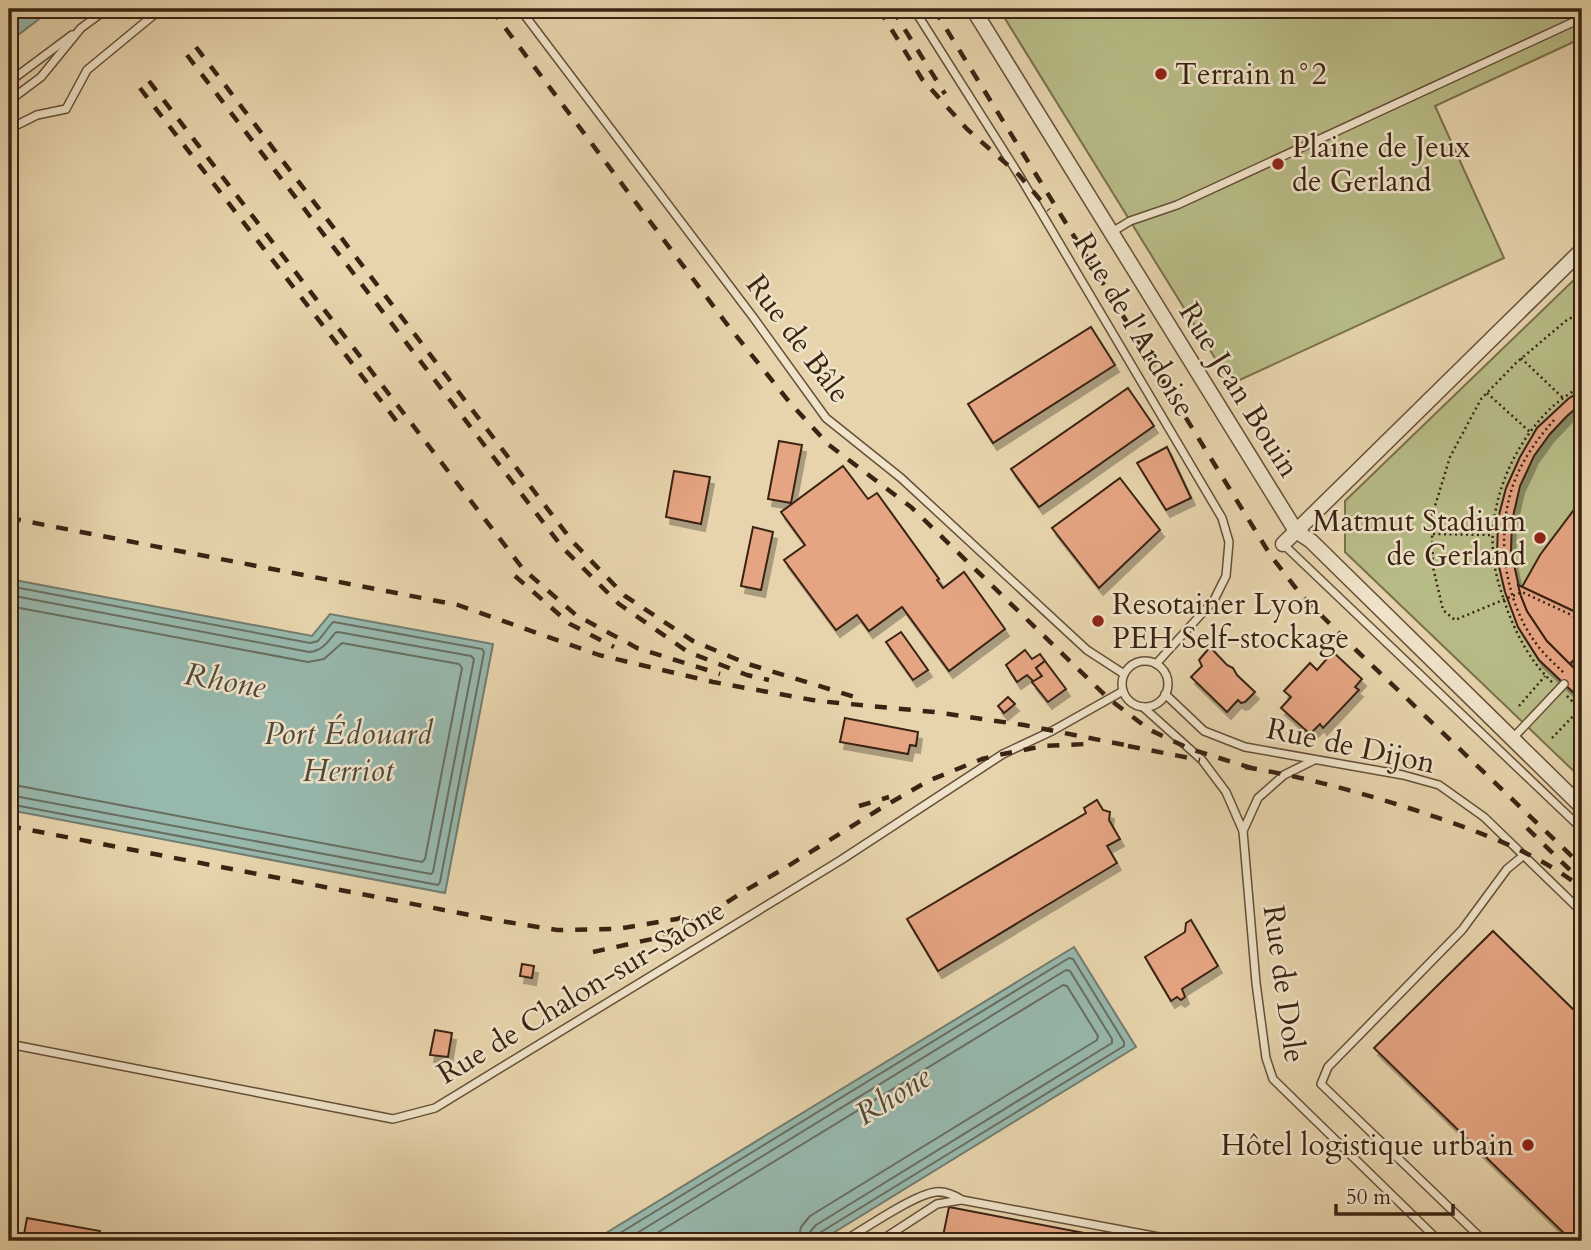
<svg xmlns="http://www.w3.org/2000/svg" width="1591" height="1250" font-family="Cardo,serif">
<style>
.green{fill:#b8bc87;stroke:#79704c;stroke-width:2}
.water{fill:#97b8ad;stroke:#727c6f;stroke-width:2}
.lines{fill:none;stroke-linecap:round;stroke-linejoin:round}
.shore{stroke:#686e60;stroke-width:2}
.building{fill:#e5a482;stroke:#3a2312;stroke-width:2;filter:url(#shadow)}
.service-casing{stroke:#654f38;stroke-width:10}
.minor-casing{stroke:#654f38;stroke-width:17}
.path{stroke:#3a2312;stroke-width:2.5;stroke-dasharray:2 3.5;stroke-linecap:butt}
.service{stroke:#efe3c9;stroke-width:7}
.minor{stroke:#efe3c9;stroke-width:14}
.rail{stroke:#3a2312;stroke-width:4.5;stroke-dasharray:12 12;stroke-linecap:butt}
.poi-dot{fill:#8f2418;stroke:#efe3c9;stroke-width:2.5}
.labels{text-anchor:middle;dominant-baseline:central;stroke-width:5;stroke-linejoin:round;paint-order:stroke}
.poi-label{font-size:30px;fill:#3a2312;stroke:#efe3c9;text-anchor:start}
.street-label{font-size:30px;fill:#3a2312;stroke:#efe3c9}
.water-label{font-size:32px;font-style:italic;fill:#514839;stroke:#efe3c9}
</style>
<defs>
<filter id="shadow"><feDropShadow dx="4" dy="7" stdDeviation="0" flood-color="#0004"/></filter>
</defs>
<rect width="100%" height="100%" fill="#e7d4ac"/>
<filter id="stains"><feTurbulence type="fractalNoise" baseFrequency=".00286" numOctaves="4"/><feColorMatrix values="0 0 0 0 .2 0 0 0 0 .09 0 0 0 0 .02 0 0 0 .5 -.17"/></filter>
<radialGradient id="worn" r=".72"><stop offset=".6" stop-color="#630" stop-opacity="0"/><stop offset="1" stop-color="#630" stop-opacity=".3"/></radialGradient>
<g class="green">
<path d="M999 9H1582V38L1435 106 1504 258 1231 384Z"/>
<path d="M1582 272V779L1345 552V501Z"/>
</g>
<g class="water">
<path d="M9 9H52L9 42Z"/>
<path d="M9 579 312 636 330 614 493 644 445 893 9 810Z"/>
<path d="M1074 947 1136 1047 820 1241H593Z"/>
</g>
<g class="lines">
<g class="shore">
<path d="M9 586 310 643 318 641 332 623 334 622 482 649 484 652 440 882 438 885 9 804"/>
<path d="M9 595 309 652C322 651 328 642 335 633L338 632 471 656 474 659 433 872 431 874 9 795"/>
<path d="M9 606 308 662 324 659 342 643 459 664 462 668 425 859 422 862 9 784"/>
<path d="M607 1241 1069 958 1073 959 1124 1042V1046L821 1232 818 1236 817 1241"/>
<path d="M624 1241 1066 970 1070 971 1112 1039V1043L816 1225 810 1232 808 1241"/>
<path d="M644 1241 1063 985 1067 986 1098 1036 1097 1040 810 1216 801 1227 798 1241"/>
</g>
</g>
<g class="building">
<path d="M1091 327 1115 365 993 443 968 404Z"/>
<path d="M1128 388 1154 426 1039 507 1011 469Z"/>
<path d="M1582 390V403L1567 416 1550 434 1534 456 1520 486 1512 521 1511 551 1521 596 1527 611 1547 641 1582 676V694L1579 698 1539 660 1518 627 1505 592 1497 558 1498 519 1506 488 1520 457 1537 428 1568 399Z"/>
<path d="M779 441 802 445 791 503 768 499Z"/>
<path d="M1167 447 1191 498 1166 510 1137 463Z"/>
<path d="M843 466 868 499 877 493 939 579 937 580 943 588 964 572 1005 629 949 671 902 607 869 631 857 615 836 630 784 560 805 545 781 512Z"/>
<path d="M674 471 710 477 701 524 666 517Z"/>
<path d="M1120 478 1160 530 1099 588 1052 528Z"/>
<path d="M1582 499V615L1522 587 1540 555Z"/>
<path d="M753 527 773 532 761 590 741 586Z"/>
<path d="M1518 585 1582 615V651L1570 664 1547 641 1527 611 1521 596Z"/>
<path d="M901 632 928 670 913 680 886 642Z"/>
<path d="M1210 647 1227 665 1233 668 1237 675 1255 692 1245 702 1241 703 1238 700 1227 712 1191 677 1202 666 1199 660Z"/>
<path d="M1025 650 1032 659 1040 654 1045 661 1036 668 1042 676 1034 682 1027 675 1017 682 1006 665Z"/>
<path d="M1333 652 1362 679 1355 687 1359 690 1323 728 1320 724 1310 734 1281 708 1291 697 1284 691 1310 663 1317 670Z"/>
<path d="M1045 661 1066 689 1048 702 1032 682 1042 676 1036 668Z"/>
<path d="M1008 697 1015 704 1004 713 998 706Z"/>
<path d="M845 718 918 732 916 746 910 745 908 754 840 742Z"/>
<path d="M1097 800 1103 810 1110 812 1109 820 1120 839 1107 846 1117 863 938 971 907 919 1086 813 1084 808Z"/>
<path d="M1191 920 1218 966 1182 989 1185 997 1181 1000 1177 997 1171 1001 1145 957 1185 932 1186 923Z"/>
<path d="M1493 931 1582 1018V1241H1572L1374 1048Z"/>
<path d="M522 964 534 966 532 978 520 976Z"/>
<path d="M435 1030 452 1033 448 1057 430 1055Z"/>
<path d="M949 1207 1126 1241H942Z"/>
<path d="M27 1218 100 1231 98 1241H33L23 1240Z"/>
</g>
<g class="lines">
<defs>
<g id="service">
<path d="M520 9 753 317 826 418 901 478 1087 650 1124 674"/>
<path d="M914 9 1019 175 1222 518 1229 542 1226 576 1214 600 1156 664"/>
<path d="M9 82 72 35"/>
<path d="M9 101 41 77 81 28 107 9"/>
<path d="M9 129 37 115 66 109 87 70 161 9"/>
<path d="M1112 232 1130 221 1177 205 1582 18"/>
<path d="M1283 544 1582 829"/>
<circle cx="1145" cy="684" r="23"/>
<path d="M1165 694 1204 731 1245 747 1403 775 1439 785 1484 817 1582 912"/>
<path d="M1143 707 1202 760 1226 792 1243 831 1256 983 1266 1058 1273 1079 1439 1241"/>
<path d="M1512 739 1564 684"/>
<path d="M1243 831 1258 798 1284 775 1314 760"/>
<path d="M9 1044 393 1119 435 1108 841 860 1003 754 1052 731 1123 691"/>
<path d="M844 1241C864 1229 915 1194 936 1192 946 1191 954 1195 962 1200L1180 1241"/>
<path d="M880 1241 937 1204 961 1200"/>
<path d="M1484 1241 1321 1084 1328 1067 1462 930 1507 869 1524 855"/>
</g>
<g id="minor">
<path d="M973 9 1296 531 1311 541 1582 807"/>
<path d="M1283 544 1582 250"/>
</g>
</defs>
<use href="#service" class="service-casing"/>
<use href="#minor" class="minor-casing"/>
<g class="path">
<path d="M1582 314 1568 319 1516 363 1481 399 1450 457 1431 519 1432 534 1433 567 1443 610 1455 620 1522 592 1582 620"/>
<path d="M1521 358 1563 398"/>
<path d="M1487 393 1530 432"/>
<path d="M1554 420C1540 436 1527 453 1518 473 1494 525 1502 596 1535 642 1543 654 1555 664 1565 674"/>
<path d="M1433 534 1493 535"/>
<path d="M1552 682C1531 662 1517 636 1507 609 1501 591 1494 572 1493 552 1489 500 1514 443 1552 407 1561 399 1572 392 1582 385"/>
<path d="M1575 683 1582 691"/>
<path d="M1567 696 1582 711"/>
<path d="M1519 706 1545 676"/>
<path d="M1552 738 1580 709"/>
</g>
<use href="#service" class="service"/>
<use href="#minor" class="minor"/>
<g class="rail">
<path d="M491 9 726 323 791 404 829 445 911 507 1109 699 1150 730 1190 749 1255 769"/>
<path d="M879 9 922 79 967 129 1019 175 1049 210"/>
<path d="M892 9 945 94"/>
<path d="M934 9 1271 556 1302 596 1355 649 1582 866"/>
<path d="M196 47 572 541 625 596 693 641 748 664 855 697"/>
<path d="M187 55 562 547 619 604 688 652 747 675 769 680"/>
<path d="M149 81 523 569 576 615 637 648 720 674"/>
<path d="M140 88 398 423"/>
<path d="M9 518 458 605 599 655 713 682 818 701 934 712 1024 725 1135 747"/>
<path d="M515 576 570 624 614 647"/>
<path d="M1128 746 1200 760"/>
<path d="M1245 767C1316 779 1385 799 1453 823 1500 840 1542 857 1582 888"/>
<path d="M859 806 889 797"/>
<path d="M9 826 501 921 557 930 617 929 677 919 685 916"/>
<path d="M1527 828 1572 872"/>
<path d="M593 952 652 939 707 915 746 890 780 871 878 810 928 781 982 759 1003 754 1044 746 1086 744"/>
</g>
</g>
<g class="poi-dot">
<circle cx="1161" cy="74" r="7"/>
<circle cx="1278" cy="164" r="7"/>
<circle cx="1540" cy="538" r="7"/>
<circle cx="1098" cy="621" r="7"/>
<circle cx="1528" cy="1145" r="7"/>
</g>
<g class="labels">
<g class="poi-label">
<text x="1175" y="74">Terrain n°2</text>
<text x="1292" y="147">Plaine de Jeux<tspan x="1292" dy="34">de Gerland</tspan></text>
<text x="1526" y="521" text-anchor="end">Matmut Stadium<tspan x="1526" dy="34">de Gerland</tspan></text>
<text x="1112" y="604">Resotainer Lyon<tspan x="1112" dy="34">PEH Self-stockage</tspan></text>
<text x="1514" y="1145" text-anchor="end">Hôtel logistique urbain</text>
</g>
<g class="street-label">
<text transform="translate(1134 325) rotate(59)">Rue de l'Ardoise</text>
<text transform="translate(798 339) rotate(53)">Rue de Bâle</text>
<text transform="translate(1239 390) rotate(58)">Rue Jean Bouin</text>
<text transform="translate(1351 746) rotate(12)">Rue de Dijon</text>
<text transform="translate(1284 984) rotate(82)">Rue de Dole</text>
<text transform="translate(581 992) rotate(-31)">Rue de Chalon-sur-Saône</text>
</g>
<g class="water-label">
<text transform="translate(225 681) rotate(10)">Rhone</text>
<text x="348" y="734">Port Édouard<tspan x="348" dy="37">Herriot</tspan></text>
<text transform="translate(893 1096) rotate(-32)">Rhone</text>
</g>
</g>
<rect width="1591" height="1250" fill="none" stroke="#e7d4ac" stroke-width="35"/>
<rect x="10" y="10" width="1570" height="1229" fill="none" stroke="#3a2312" stroke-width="3.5"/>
<rect x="18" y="18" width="1556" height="1215" fill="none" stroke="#3a2312" stroke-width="2"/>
<path d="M1336 1204v10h117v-10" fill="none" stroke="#3a2312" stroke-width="3.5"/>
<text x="1346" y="1204" font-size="21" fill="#3a2312" stroke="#efe3c9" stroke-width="5" paint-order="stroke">50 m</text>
<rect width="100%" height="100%" filter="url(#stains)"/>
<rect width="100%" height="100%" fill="url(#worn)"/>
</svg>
